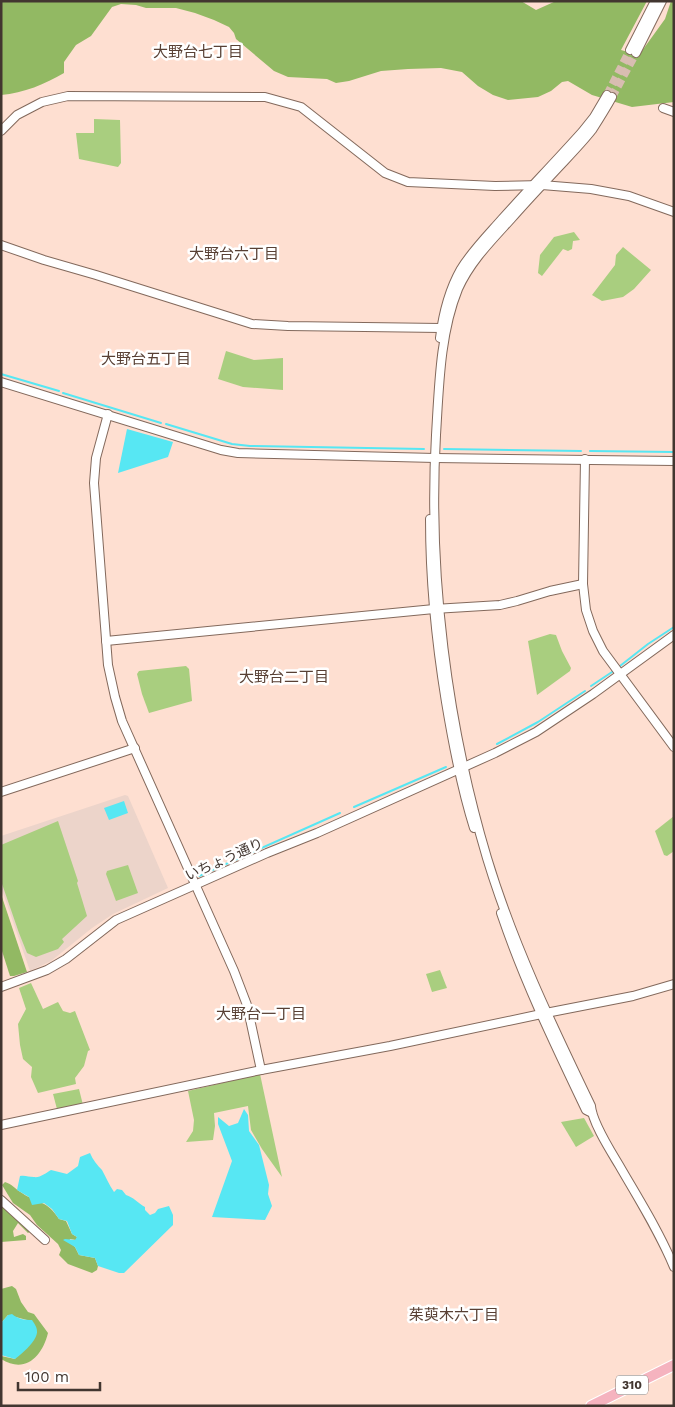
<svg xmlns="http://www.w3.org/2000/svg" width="675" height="1407" font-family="'Work Sans','Noto Sans JP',sans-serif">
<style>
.education{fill:#ecd4ca}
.green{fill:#a9ce7f}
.forest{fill:#92b963}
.water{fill:#57e7f3}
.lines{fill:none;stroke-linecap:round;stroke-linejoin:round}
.stream{stroke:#57e7f3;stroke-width:2}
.secondary-tunnel{stroke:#d8bdb1;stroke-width:8;stroke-dasharray:8 4;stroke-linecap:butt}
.secondary-casing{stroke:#83695c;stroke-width:10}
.highway-casing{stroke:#fff;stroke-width:12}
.secondary{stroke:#fff;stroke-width:8}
.highway{stroke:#f5b3bf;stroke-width:10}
.labels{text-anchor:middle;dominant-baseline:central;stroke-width:5;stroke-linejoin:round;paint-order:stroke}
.shield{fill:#fff;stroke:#7b726e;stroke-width:1}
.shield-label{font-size:12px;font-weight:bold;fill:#423630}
.street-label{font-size:14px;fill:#423630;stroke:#fff}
.neighbourhood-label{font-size:15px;fill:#584034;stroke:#fff}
</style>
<rect width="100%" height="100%" fill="#fedfd1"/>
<path class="education" d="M125 795 128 796 168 888 113 914 92 928 51 961 30 971 1 887V836Z"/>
<g class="green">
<path d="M94 119 120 120 121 163 118 167 79 159 76 133H94Z"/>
<path d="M574 232 580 240 573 241 572 249 568 251 563 249 542 276 538 273 540 255 554 237Z"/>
<path d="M623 247 651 270 634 289 623 297 602 301 592 295 615 265 616 255Z"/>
<path d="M226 351 254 360 283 358V390L243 387 218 379Z"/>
<path d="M550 634 556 635 562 651 571 668 570 671 537 695 528 641Z"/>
<path d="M186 666 189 669 192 701 149 713 142 694 137 674 139 671Z"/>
<path d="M674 816V851L667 856 664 855 655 831Z"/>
<path d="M58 821 78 881 77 883 87 916 62 939 64 942 58 949 36 957 27 953 19 933 1 881V845Z"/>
<path d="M128 865 138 893 116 901 106 874 107 871Z"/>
<path d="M440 970 447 988 432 992 426 974Z"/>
<path d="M31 983 43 1009 58 1002 63 1011 70 1013 75 1011 90 1050 88 1051 84 1066 75 1078 76 1084 38 1093 31 1077 32 1067 23 1059 20 1045 18 1024 26 1009 19 988Z"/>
<path d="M260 1074 282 1177 262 1149 251 1130 248 1106 214 1113 215 1126 213 1140 186 1142 193 1131 194 1120 188 1091Z"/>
<path d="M79 1089 83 1105 57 1109 53 1094Z"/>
<path d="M584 1118 594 1136 576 1147 561 1122Z"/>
</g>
<g class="forest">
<path d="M1 1H521L536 10 556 1H647L621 50 639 55 665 19 671 1H674V102L632 107 592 95 568 81 562 82 551 91 538 97 508 100 493 95 478 86 462 72 441 68 408 69 381 71 349 81 336 83 327 79 288 77 274 71 236 39 234 33 229 27 214 20 195 13 176 8H146L136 5 121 4 112 7 91 36 76 45 64 62V73C45 84 24 93 1 95Z"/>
<path d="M1 894 27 972 14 976H10L1 948Z"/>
<path d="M5 1182C12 1184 15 1189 22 1193 38 1204 47 1200 59 1219L66 1221 72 1234 77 1237 76 1240 70 1239 69 1242 75 1247 79 1255 95 1258 98 1266 97 1270 92 1273 68 1264 59 1255 61 1250 58 1244 37 1225 30 1215 13 1203 2 1185Z"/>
<path d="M1 1204 31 1231 28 1233 18 1223 13 1231 14 1237 23 1234 26 1236V1240L1 1242Z"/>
<path d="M12 1286 16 1289 21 1302 28 1312 34 1314 48 1333C42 1357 25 1374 1 1359V1356L15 1359 32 1320H27L8 1315 1 1323V1289Z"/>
</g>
<g class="water">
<path d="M127 429 173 442 168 457 118 473Z"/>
<path d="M124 801 128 813 109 820 104 808Z"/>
<path d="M244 1109 248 1115 249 1131 259 1145 269 1185 268 1194 272 1206 265 1220 212 1217 232 1161 218 1124V1117L229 1126 238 1123Z"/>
<path d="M90 1153C93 1160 97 1165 102 1170 106 1177 109 1185 114 1192L117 1189 122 1190 126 1195C133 1197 138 1203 145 1207V1210L150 1215 155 1213 158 1209 169 1206 173 1215V1225L124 1273H119L98 1266 95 1258 79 1255 75 1247 63 1240 65 1239 75 1240 77 1237 72 1234 67 1221 59 1219 52 1209 44 1203 32 1205 29 1197 17 1190 20 1176C26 1175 28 1177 34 1177 40 1178 46 1173 51 1170L67 1174 78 1166 80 1157Z"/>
<path d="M12 1314C18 1319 24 1320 32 1320 34 1323 37 1327 37 1331 38 1340 22 1354 15 1359L1 1355V1323L8 1315Z"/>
</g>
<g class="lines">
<g class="stream">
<path d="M1 374 59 391"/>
<path d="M63 393 161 423"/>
<path d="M166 424 232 444 250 446 424 449"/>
<path d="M444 449 581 451"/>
<path d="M590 451 674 452"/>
<path d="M620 666 648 644 674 627"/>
<path d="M591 686 612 672"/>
<path d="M497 744 538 722 585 691"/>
<path d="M354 807 446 767"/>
<path d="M199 876 340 813"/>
</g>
<g class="secondary-tunnel">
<path d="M607 95 630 50"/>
<path d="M612 97 636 53"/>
</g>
<defs>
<g id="secondary">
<path d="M630 50 655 1"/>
<path d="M636 53 662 1"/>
<path d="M612 97C606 108 599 119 592 130 581 144 568 157 555 171 540 187 525 203 511 219 491 241 470 262 458 289 440 333 439 387 436 435 428 574 447 724 487 858 513 944 552 1025 591 1106 592 1122 610 1150 619 1165 638 1198 659 1231 674 1267"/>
<path d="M663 108 674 112"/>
<path d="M1 131 17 115 42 102 68 96 265 97 301 107 385 173 408 182 495 186 542 185 591 189 629 196 674 212"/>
<path d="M1 245 44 260 96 275 252 324 288 326 441 328"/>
<path d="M440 338C443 314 449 290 461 269 472 251 488 235 502 219 528 190 556 161 582 132L594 117 607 95"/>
<path d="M1 382 221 450 238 453 435 458 674 461"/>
<path d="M108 414 96 458 94 483 108 665 115 697 122 721 234 971 247 1005 261 1070"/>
<path d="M585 459 583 584 586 610 593 631 603 651 674 747"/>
<path d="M430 519C430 580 436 641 446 702 453 744 461 787 474 828"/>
<path d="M106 641 434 609 500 605 517 601 550 591 583 584"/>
<path d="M1 792 135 748"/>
<path d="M501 913C524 981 555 1045 586 1110L592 1113"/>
<path d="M1 987 47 970 66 959 116 920 267 853 317 833 495 753 536 732 593 694 674 635"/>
<path d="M1 1125 261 1070 390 1046 546 1013 633 996 674 984"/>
<path d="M1 1200 45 1240"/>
</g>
<path id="highway" d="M591 1406 674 1365"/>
</defs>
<use href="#secondary" class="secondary-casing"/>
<use href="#highway" class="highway-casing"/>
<use href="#secondary" class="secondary"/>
<use href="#highway" class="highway"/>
</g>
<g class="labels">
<rect class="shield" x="616" y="1375.5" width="32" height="19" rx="4"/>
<g class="shield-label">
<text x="632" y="1385">310</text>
</g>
<g class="street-label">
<text transform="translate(224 859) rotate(-24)">いちょう通り</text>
</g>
<g class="neighbourhood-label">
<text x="198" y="52">大野台七丁目</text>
<text x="234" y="254">大野台六丁目</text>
<text x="146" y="359">大野台五丁目</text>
<text x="284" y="677">大野台二丁目</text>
<text x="261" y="1014">大野台一丁目</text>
<text x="454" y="1315">茱萸木六丁目</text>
</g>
</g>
<rect width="675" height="1407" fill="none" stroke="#423630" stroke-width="5"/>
<path d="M18 1382v8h82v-8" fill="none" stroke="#423630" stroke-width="2.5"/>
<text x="25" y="1382" font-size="15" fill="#423630" stroke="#ffffff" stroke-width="4" paint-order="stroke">100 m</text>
</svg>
